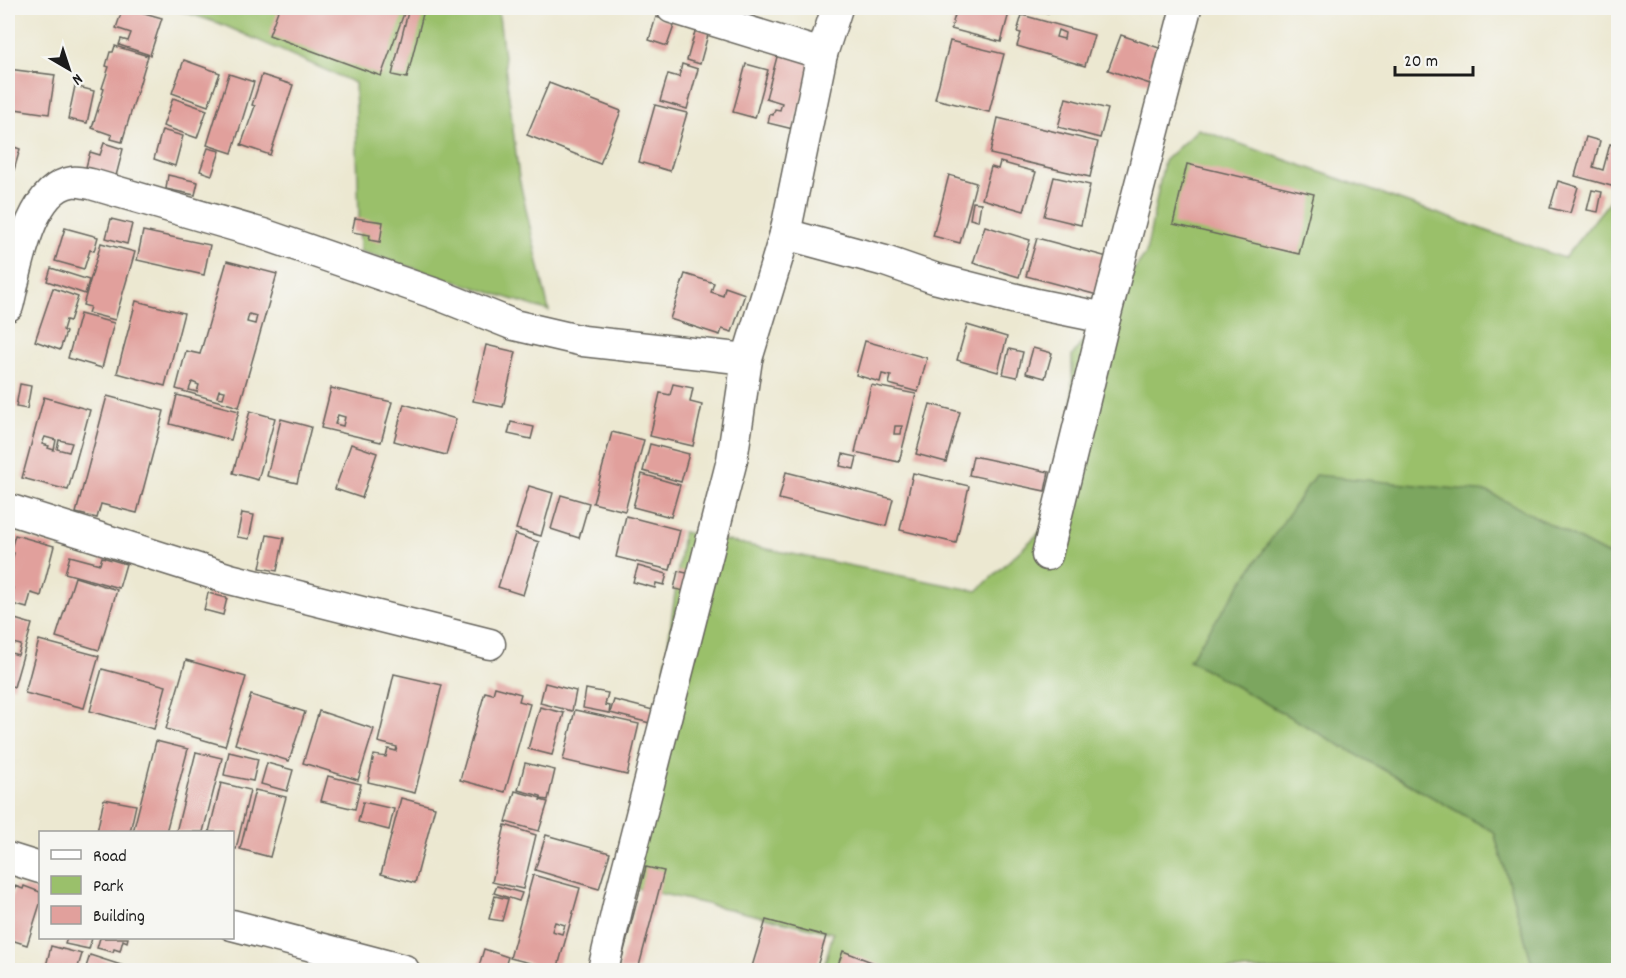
<svg xmlns="http://www.w3.org/2000/svg" width="1626" height="978" font-family="Dekko,sans-serif">
<style>
.green{fill:#9ac06b;stroke:#5b6e44;stroke-width:1.5}
.forest{fill:#7ba65f;stroke:#4c613e;stroke-width:1.5}
.building{fill:#e1a09c;fill-rule:evenodd}
.lines{fill:none;stroke-linecap:round;stroke-linejoin:round}
.minor-casing{stroke:#65635b;stroke-width:33}
.minor{stroke:#fff;stroke-width:30}
</style>
<rect width="100%" height="100%" fill="#f6f6f2"/>
<filter id="ink" filterUnits="userSpaceOnUse"><feTurbulence type="fractalNoise" baseFrequency=".0167" numOctaves="2"/><feDisplacementMap in="SourceGraphic" scale="12" xChannelSelector="R" yChannelSelector="G"/><feConvolveMatrix kernelMatrix="1 2 1 2 8 2 1 2 1" color-interpolation-filters="sRGB"/></filter>
<filter id="wash" filterUnits="userSpaceOnUse"><feTurbulence type="fractalNoise" baseFrequency=".008" numOctaves="4" result="noise"/><feDisplacementMap in="SourceGraphic" scale="24" xChannelSelector="R" yChannelSelector="G"/><feGaussianBlur stdDeviation="1.35" result="paint"/><feColorMatrix in="noise" values="0 0 0 0 0 0 0 0 0 0 0 0 0 0 0 0 0 1.4 0 .05"/><feComposite in="paint" operator="in"/></filter>
<g filter="url(#wash)">
<rect width="100%" height="100%" fill="#ece8d1"/>
<g class="green">
<path d="M172 8H498L519 178 549 311 360 251 355 83 221 24Z"/>
<path d="M1198 129 1564 258 1618 191V560L1488 492 1189 660 1494 832 1534 970H823L833 933 636 888 683 532 977 591 1073 501 1072 356 1146 253 1164 161Z"/>
</g>
<path class="forest" d="M1315 475 1488 492 1618 560V970H1534L1494 832 1189 660Z"/>
<g id="blocks">
<g class="building">
<path d="M123 8H127L162 18 150 55 119 45 121 39 128 41 131 33 116 28Z"/>
<path d="M279 8H406L381 76 269 35Z"/>
<path d="M409 8 424 10 407 78 392 75Z"/>
<path d="M957 8H986L1009 13 1001 42 951 29Z"/>
<path d="M1030 8H1050L1048 13Z"/>
<path d="M1022 15 1094 35 1085 66 1017 46 1021 33 1017 32ZM1058 30 1065 33 1064 39 1056 37Z"/>
<path d="M656 17 675 23 667 46 649 40Z"/>
<path d="M696 28 709 31 700 64 687 60Z"/>
<path d="M1121 35 1162 49 1150 84 1108 70Z"/>
<path d="M950 41 1004 54 989 112 935 99Z"/>
<path d="M115 46 148 56 122 142 111 139 112 135 92 128 104 89 102 88 109 67 106 66 110 52H113Z"/>
<path d="M778 53 812 62 793 129 768 123 770 114 773 115 775 109 780 110 782 103 766 98Z"/>
<path d="M184 60 220 73 208 106 172 93Z"/>
<path d="M682 64 698 69 687 109 660 101 668 74 679 77Z"/>
<path d="M746 64 768 70 755 118 733 112Z"/>
<path d="M8 69 55 75 49 114 8 108Z"/>
<path d="M229 74 254 82 232 153 207 145Z"/>
<path d="M262 75 293 85 270 155 241 145 255 106 252 105Z"/>
<path d="M549 83 621 111 600 164 527 135Z"/>
<path d="M75 86 94 91 87 123 68 119Z"/>
<path d="M173 98 207 110 197 138 163 126Z"/>
<path d="M1066 98 1108 109 1100 138 1058 127Z"/>
<path d="M655 105 687 113 670 171 639 162Z"/>
<path d="M998 118 1098 142 1090 177 990 154Z"/>
<path d="M162 130 183 136 175 166 154 159Z"/>
<path d="M1586 137 1600 141 1593 167 1603 170 1610 144 1618 146V174L1615 187 1575 176Z"/>
<path d="M104 143 123 149 116 176 86 167 90 152 100 155Z"/>
<path d="M8 145 20 149 14 170 8 168Z"/>
<path d="M208 148 220 151 212 175 200 171Z"/>
<path d="M1000 162 1036 172 1024 211 982 199 991 167 998 169Z"/>
<path d="M1187 164 1314 194 1299 254 1173 224Z"/>
<path d="M168 175 198 182 195 195 166 189Z"/>
<path d="M949 175 976 183 960 243 933 236Z"/>
<path d="M8 177 14 179 8 199Z"/>
<path d="M1054 177 1090 185 1081 225 1044 216Z"/>
<path d="M1558 181 1578 187 1570 213 1550 208Z"/>
<path d="M1592 190 1602 192 1598 212 1587 210Z"/>
<path d="M973 202 981 203 978 221 970 219Z"/>
<path d="M355 218 383 222 380 242 369 240 370 235 352 232Z"/>
<path d="M8 219 18 222 11 241 8 240Z"/>
<path d="M111 219 132 224 127 244 106 238Z"/>
<path d="M985 226 1030 240 1019 277 973 263Z"/>
<path d="M65 228 98 237 94 251 90 250 84 269 55 261Z"/>
<path d="M143 231 210 245 204 275 137 260Z"/>
<path d="M1037 238 1115 259 1105 297 1026 276Z"/>
<path d="M101 243 135 252 115 320 88 313 90 307 83 305Z"/>
<path d="M227 261 277 274 239 407 176 389 186 351 200 354ZM249 314 257 316 255 324 247 322ZM192 382 199 385 197 392 189 390ZM219 390 225 391 223 398 217 397Z"/>
<path d="M51 268 89 280 85 294 47 281Z"/>
<path d="M685 274 714 283 711 292 723 296 725 287 745 294 732 332 722 329 720 335 670 319Z"/>
<path d="M53 288 78 297 70 321 66 320 63 330 66 332 60 350 35 341Z"/>
<path d="M136 301 184 313 165 386 117 373Z"/>
<path d="M80 314 114 323 102 368 68 358Z"/>
<path d="M967 325 1007 337 998 372 957 360Z"/>
<path d="M865 341 927 358 918 392 889 384 891 376 882 374 880 382 856 375Z"/>
<path d="M486 345 516 352 503 407 473 401Z"/>
<path d="M1033 348 1052 353 1045 378 1026 373Z"/>
<path d="M1009 349 1023 352 1017 377 1003 374Z"/>
<path d="M20 384 31 386 27 409 16 407Z"/>
<path d="M673 384 693 388 690 402 702 405 693 446 650 436 660 393 670 395Z"/>
<path d="M871 385 916 394 899 462 855 452ZM895 426H902L901 434H894Z"/>
<path d="M331 388 392 402 381 442 321 428ZM338 415 345 417 343 426 335 424Z"/>
<path d="M177 395 239 411 231 440 170 424Z"/>
<path d="M107 396 164 411 137 513 101 504 97 518 76 513Z"/>
<path d="M44 397 90 410 68 490 22 478ZM45 437 56 440 54 450 48 448 49 446 42 444ZM59 440 72 443 69 452 57 449Z"/>
<path d="M404 404 456 419 446 455 394 441Z"/>
<path d="M930 404 960 412 946 462 916 454Z"/>
<path d="M250 411 275 418 258 480 233 473Z"/>
<path d="M281 419 311 427 297 483 267 476Z"/>
<path d="M511 422 534 427 531 439 508 434Z"/>
<path d="M612 432 644 440 625 511 593 503Z"/>
<path d="M351 444 377 453 362 498 335 489Z"/>
<path d="M650 444 689 454 681 482 643 471Z"/>
<path d="M843 454 857 457 854 469 840 466Z"/>
<path d="M973 456 1049 472 1045 491 969 475Z"/>
<path d="M786 472 893 499 886 526 779 499Z"/>
<path d="M913 473 969 486 956 543 900 530Z"/>
<path d="M642 474 680 485 671 517 633 507Z"/>
<path d="M529 486 553 493 541 536 516 529Z"/>
<path d="M561 495 589 503 579 538 551 529Z"/>
<path d="M242 513 254 515 249 539 237 537Z"/>
<path d="M626 516 680 530 670 570 616 557Z"/>
<path d="M515 534 539 542 523 595 498 587Z"/>
<path d="M15 535 54 546 41 596 31 593 27 608 9 603 13 588 8 587V576L14 553 10 552Z"/>
<path d="M267 535 284 538 277 571 260 568Z"/>
<path d="M70 556 100 564 102 557 126 564 119 588 65 573Z"/>
<path d="M638 566 667 574 664 585 656 583 655 588 633 582Z"/>
<path d="M678 571 695 575 690 592 674 589Z"/>
<path d="M75 577 117 590 99 650 56 637Z"/>
<path d="M208 593 227 598 223 615 204 610Z"/>
<path d="M8 617 32 624 14 687 8 685V652L18 655 21 645 8 642Z"/>
<path d="M39 640 99 656 84 708 25 693Z"/>
<path d="M186 660 246 677 225 746 166 729Z"/>
<path d="M102 669 166 686 154 729 90 711Z"/>
<path d="M394 674 442 685 415 793 368 782 374 755 386 757 388 749 396 751 397 747 378 742Z"/>
<path d="M545 683 576 691 572 711 540 703Z"/>
<path d="M495 687 521 694 519 701 530 704 505 792 460 780 485 692 493 694Z"/>
<path d="M586 689 608 693 605 705 610 706 609 713 583 708Z"/>
<path d="M251 695 305 712 289 761 235 744Z"/>
<path d="M614 700 657 711 654 724 610 713Z"/>
<path d="M540 707 564 713 552 755 528 749Z"/>
<path d="M575 710 639 724 627 775 563 760Z"/>
<path d="M319 711 374 729 358 780 303 763Z"/>
<path d="M156 741 188 749 166 832H133Z"/>
<path d="M196 752 222 758 203 832H176Z"/>
<path d="M229 752 258 759 253 781 224 775Z"/>
<path d="M267 763 293 770 287 791 261 784Z"/>
<path d="M525 763 555 770 548 800 541 799V796L518 790Z"/>
<path d="M328 776 361 784 355 809 321 801Z"/>
<path d="M221 783 250 790 236 849 232 848V832H209Z"/>
<path d="M255 790 286 797 270 857 240 849Z"/>
<path d="M515 791 541 798 540 800 548 802 539 831 506 822Z"/>
<path d="M401 798 435 807 415 883 381 874Z"/>
<path d="M104 799 136 805 130 832H97Z"/>
<path d="M363 802 394 809 389 830 358 822Z"/>
<path d="M505 825 536 835 523 889 492 882Z"/>
<path d="M546 835 610 853 599 889 535 870Z"/>
<path d="M646 867 664 871 638 970H619Z"/>
<path d="M533 875 580 888 557 970 510 958ZM555 922 565 925 562 934 552 931Z"/>
<path d="M15 886 23 889 24 886 40 892V904L27 945 8 939V910Z"/>
<path d="M497 886 522 893 519 901 494 893Z"/>
<path d="M495 896 508 899 502 921 489 919Z"/>
<path d="M766 920 826 936 816 970H751Z"/>
<path d="M67 938H92L89 949 65 944Z"/>
<path d="M100 938H128L127 942 123 940 120 951 114 949 113 952 97 948Z"/>
<path d="M51 946 82 954 77 970H45Z"/>
<path d="M484 949 508 957 504 970H494L479 966Z"/>
<path d="M843 951 882 966 880 970H836Z"/>
<path d="M90 955 124 966 123 970H85Z"/>
</g>
</g>
</g>
<g filter="url(#ink)">
<use href="#blocks" fill-opacity="0" stroke="#65635b" stroke-width="1.5"/>
<g class="lines">
<defs>
<g id="minor">
<path d="M672 8 822 54"/>
<path d="M785 234 885 261 934 278 1036 304 1105 318 1186 8"/>
<path d="M8 306C17 271 29 188 72 182 78 181 85 183 91 184L263 234 439 295 514 325 583 341 747 359"/>
<path d="M8 509 230 579 490 644"/>
<path d="M1047 555 1105 318"/>
<path d="M8 858 40 868"/>
<path d="M232 925 404 970"/>
<path d="M603 970 620 897 732 460 747 359 785 234 822 54 837 8"/>
</g>
</defs>
<use href="#minor" class="minor-casing"/>
<use href="#minor" class="minor"/>
</g>
</g>
<rect width="1626" height="978" fill="none" stroke="#f6f6f2" stroke-width="30"/>
<rect x="39" y="831" width="195" height="108" fill="#f6f6f2" stroke="#9f9f9c" stroke-width="1.5"/>
<rect x="51" y="850" width="30" height="9" fill="#ffffff" stroke="#9f9f9c" stroke-width="1.5"/>
<text x="93" y="861" font-size="18" fill="#1c1c1c">Road</text>
<rect x="51" y="876" width="30" height="18" fill="#9ac06b" stroke="#9f9f9c" stroke-width="1.5"/>
<text x="93" y="891" font-size="18" fill="#1c1c1c">Park</text>
<rect x="51" y="906" width="30" height="18" fill="#e1a09c" stroke="#9f9f9c" stroke-width="1.5"/>
<text x="93" y="921" font-size="18" fill="#1c1c1c">Building</text>
<g transform="translate(69 69) rotate(141)" stroke="#f6f6f2" stroke-width="4.5" paint-order="stroke">
<path d="M0-4.5L10 22L0 15L-10 22Z" fill="#1c1c1c"/>
<text y="-9" font-size="16" font-weight="bold" text-anchor="middle" fill="#1c1c1c">N</text>
</g>
<path d="M1395 66v9h78v-9" fill="none" stroke="#1c1c1c" stroke-width="3"/>
<text x="1404" y="66" font-size="18" fill="#1c1c1c" stroke="#f6f6f2" stroke-width="4.5" paint-order="stroke">20 m</text>
</svg>
